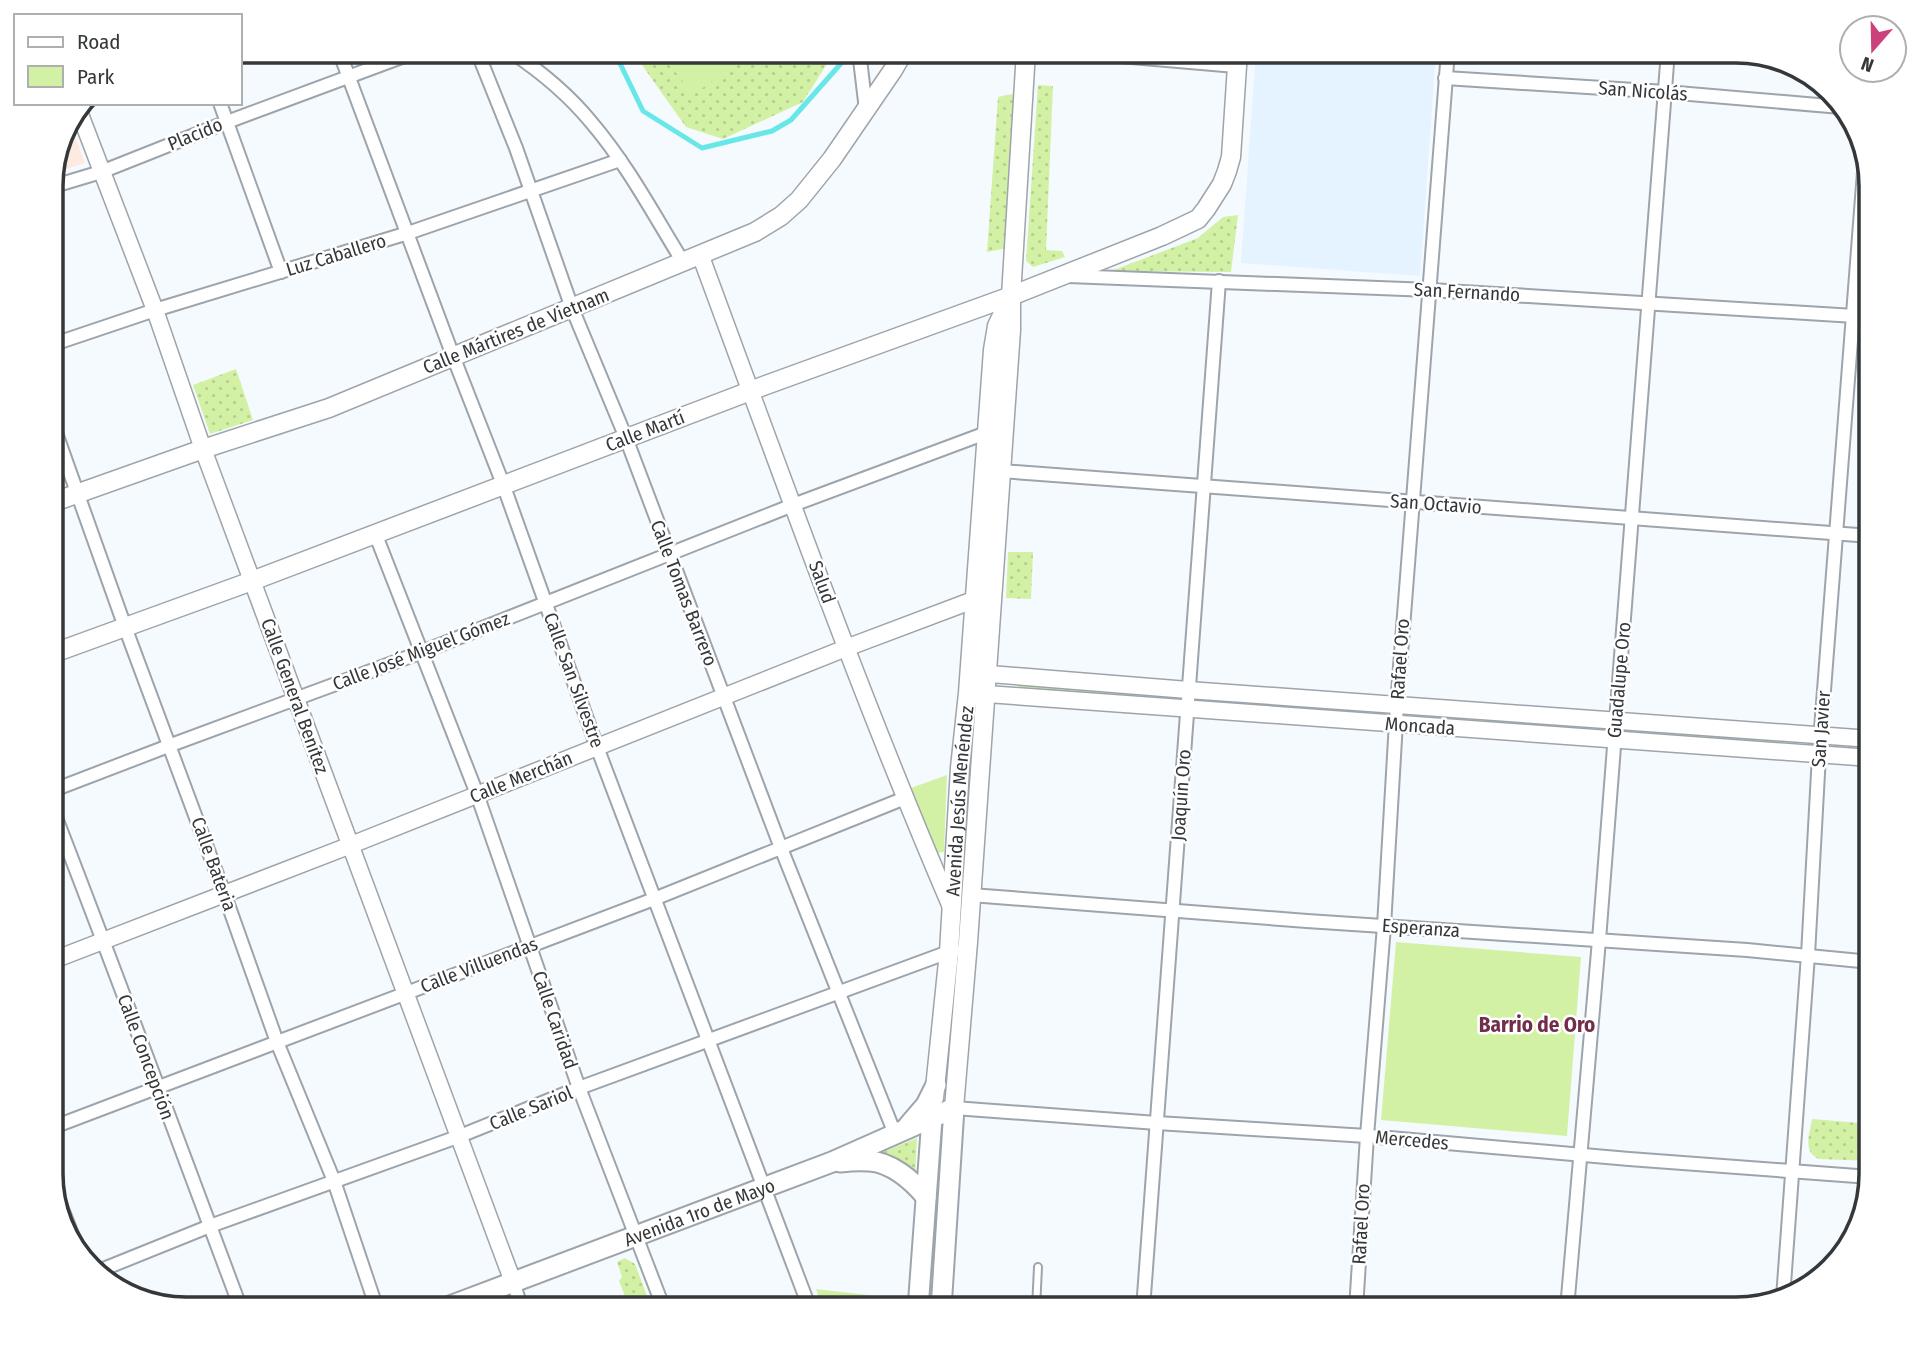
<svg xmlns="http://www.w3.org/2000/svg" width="1922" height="1360" font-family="'Fira Sans Condensed',sans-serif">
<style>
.built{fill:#e5f2ff}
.education{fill:#fdebe1}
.grass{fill:url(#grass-dots)}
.green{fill:#d3f1a5}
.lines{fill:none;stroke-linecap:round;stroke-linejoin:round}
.stream{stroke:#69e7e8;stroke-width:5}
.service-casing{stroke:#9da4ab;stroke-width:10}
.minor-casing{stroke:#9da4ab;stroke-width:16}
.tertiary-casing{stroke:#9da4ab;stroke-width:19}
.secondary-casing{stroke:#9da4ab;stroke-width:21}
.primary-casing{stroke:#9da4ab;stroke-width:23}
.service{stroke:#fff;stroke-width:6}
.minor{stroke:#fff;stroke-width:12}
.tertiary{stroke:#fff;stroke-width:16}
.secondary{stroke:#fff;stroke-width:18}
.primary{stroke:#fff;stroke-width:19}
.labels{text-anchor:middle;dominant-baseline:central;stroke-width:5;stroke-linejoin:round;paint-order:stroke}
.street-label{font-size:19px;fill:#35383a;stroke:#fff}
.neighbourhood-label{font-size:21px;font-weight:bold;fill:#722e49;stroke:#fff}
.rim{fill:none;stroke:#35383a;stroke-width:3.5}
</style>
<defs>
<pattern id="grass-dots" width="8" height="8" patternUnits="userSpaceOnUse" patternTransform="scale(1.75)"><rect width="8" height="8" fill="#d3f1a5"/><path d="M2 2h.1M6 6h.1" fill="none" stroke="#b6cf8f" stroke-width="1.8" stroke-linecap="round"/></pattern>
</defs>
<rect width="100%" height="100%" fill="#f5fafe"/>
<path class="built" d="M1256 51H1436L1420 276 1241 263Z"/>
<path class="education" d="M69 120 85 163 52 174 65 126Z"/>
<g class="grass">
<path d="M632 51H835L803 102 723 139 686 127Z"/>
<path d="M1038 85 1053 86 1046 250 1062 251 1065 257 1033 267 1026 261Z"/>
<path d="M1017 93 1008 248 987 252 998 97Z"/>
<path d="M1238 215 1231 272 1111 271 1198 238 1223 217Z"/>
<path d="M236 369 253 420 210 434 193 385Z"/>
<path d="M1008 552H1033L1031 599 1006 598Z"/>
<path d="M1018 685 1178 698 1177 701 1019 688Z"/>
<path d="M1196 698 1380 713 1379 716 1196 702Z"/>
<path d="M974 702H977L962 898H959Z"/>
<path d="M1427 714 1585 726V730L1427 717Z"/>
<path d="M1638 730 1796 743V746L1638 734Z"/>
<path d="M1812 1119 1871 1124V1161L1819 1159C1802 1152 1810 1133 1812 1119Z"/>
<path d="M941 1135 945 1136 932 1309H928Z"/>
<path d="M917 1138 915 1176 900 1162 883 1152Z"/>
<path d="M625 1258 635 1264 652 1309H630L619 1281 622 1277 617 1262Z"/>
</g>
<g class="green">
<path d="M659 51H752L693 95Z"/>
<path d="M947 775 944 852 936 853 911 788Z"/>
<path d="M1396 942 1581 957 1567 1136 1381 1120Z"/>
<path d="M816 1289 911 1300 910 1309H823Z"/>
</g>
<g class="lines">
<path class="stream" d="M614 51 643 111 702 148 772 131 791 120 852 51"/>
<defs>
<path id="service" d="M1036 1309 1038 1267"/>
<g id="minor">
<path d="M339 51 453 356 503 484 597 747 810 1309"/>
<path d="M477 51 516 148 572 308 626 438 781 848 895 1134"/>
<path d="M510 51C540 71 568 94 591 122 627 164 654 215 683 262"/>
<path d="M859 51 866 110"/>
<path d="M1062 51 1236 66"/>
<path d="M1445 78 1666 92 1841 107"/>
<path d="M220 103 281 272"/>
<path d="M51 187 101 172 227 122 418 51"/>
<path d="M1068 276 1430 290 1871 317"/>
<path d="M51 345 155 310 408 233 620 160"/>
<path d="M51 419 125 627 224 893 277 1042 334 1181 377 1309"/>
<path d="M1001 471 1871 536"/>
<path d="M375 533 477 794 579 1088 664 1309"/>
<path d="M51 791 171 745 422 652 793 505 986 433"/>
<path d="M51 805C116 972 178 1141 241 1309"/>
<path d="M971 895 1307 921 1747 950 1871 962"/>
<path d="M954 1108 1157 1123 1367 1136 1629 1159 1870 1177"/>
<path d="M51 1128 654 899 905 798"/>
<path d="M51 1181 79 1252"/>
<path d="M96 1272 210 1226 460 1136 579 1088 954 950"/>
<path d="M513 1282 522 1309"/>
<path d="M1783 1298 1808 955 1819 755 1865 159"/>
<path d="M1143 1309 1219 281"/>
<path d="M1356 1309 1367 1136 1384 926 1397 705 1448 51"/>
<path d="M1567 1309 1599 940 1668 51"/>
</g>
<g id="tertiary">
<path d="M78 109 155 310 203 449 513 1282"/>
<path d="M700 254C781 473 859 693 951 907"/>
<path d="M977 673 1188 690 1871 739"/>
<path d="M973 693 1871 758"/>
<path d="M51 961 351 845 846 648 984 596"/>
</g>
<g id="secondary">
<path d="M51 503 203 449 329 408 755 232 781 216 799 200 832 159 893 70 904 51"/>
<path d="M51 654 252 581 766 385 1011 296 1162 236 1198 219 1206 209 1222 184 1227 171 1231 157 1238 51"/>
<path id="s1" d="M934 1098 949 952 960 768 968 693 993 350 997 326 1010 299"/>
<path d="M954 1108 968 942 1011 330V296L1026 51"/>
</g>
<g id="primary">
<path d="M908 1126 926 1105 936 1085"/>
<path d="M840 1162C849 1161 859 1160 869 1161 891 1162 912 1180 926 1197"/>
<path id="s2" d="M442 1309 832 1162 954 1108 941 1309"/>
<path d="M918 1309 932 1118"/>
</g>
</defs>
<use href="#service" class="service-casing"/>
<use href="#minor" class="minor-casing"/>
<use href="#tertiary" class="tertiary-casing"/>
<use href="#secondary" class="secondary-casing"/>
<use href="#primary" class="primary-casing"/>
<use href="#service" class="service"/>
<use href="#minor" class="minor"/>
<use href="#tertiary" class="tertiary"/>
<use href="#secondary" class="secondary"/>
<use href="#primary" class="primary"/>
</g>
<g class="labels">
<g class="street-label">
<text transform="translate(1643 91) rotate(4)">San Nicolás</text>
<text transform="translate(195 134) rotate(-22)">Placido</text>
<text transform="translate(336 255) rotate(-17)">Luz Caballero</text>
<text transform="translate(1467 292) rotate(3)">San Fernando</text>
<text transform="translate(516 331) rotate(-22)">Calle Mártires de Vietnam</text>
<text transform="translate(645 431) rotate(-21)">Calle Martí</text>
<text transform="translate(1436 504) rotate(4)">San Octavio</text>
<text transform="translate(822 582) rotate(70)">Salud</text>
<text transform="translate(684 593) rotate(69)">Calle Tomas Barrero</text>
<text transform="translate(421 651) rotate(-21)">Calle José Miguel Gómez</text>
<text transform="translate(1400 659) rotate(-86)">Rafael Oro</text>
<text transform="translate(574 680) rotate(70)">Calle San Silvestre</text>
<text transform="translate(1619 680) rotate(-85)">Guadalupe Oro</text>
<text transform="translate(295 696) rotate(70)">Calle General Benítez</text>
<text transform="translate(1420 726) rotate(4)">Moncada</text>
<text transform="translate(1821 729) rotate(-86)">San Javier</text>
<text transform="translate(521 777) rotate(-22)">Calle Merchán</text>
<text transform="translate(1181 795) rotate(-86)">Joaquín Oro</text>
<text stroke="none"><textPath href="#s1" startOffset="298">Avenida Jesús Menéndez</textPath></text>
<text transform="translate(214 864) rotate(70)">Calle Bateria</text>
<text transform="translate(1421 928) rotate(4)">Esperanza</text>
<text transform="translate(479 965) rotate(-21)">Calle Villuendas</text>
<text transform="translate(555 1020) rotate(71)">Calle Caridad</text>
<text transform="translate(146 1057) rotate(70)">Calle Concepción</text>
<text transform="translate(531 1108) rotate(-22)">Calle Sariol</text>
<text transform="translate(1412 1140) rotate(5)">Mercedes</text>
<text stroke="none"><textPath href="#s2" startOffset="275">Avenida 1ro de Mayo</textPath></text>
<text transform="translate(1361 1224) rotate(-87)">Rafael Oro</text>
</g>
<g class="neighbourhood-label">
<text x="1537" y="1025">Barrio de Oro</text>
</g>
</g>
<path d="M0 0H1922V1360H0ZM186 63H1736A123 123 0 0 1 1859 186V1174A123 123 0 0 1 1736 1297H186A123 123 0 0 1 63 1174V186A123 123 0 0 1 186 63Z" fill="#fff" fill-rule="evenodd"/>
<path class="rim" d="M186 63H1736A123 123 0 0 1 1859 186V1174A123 123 0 0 1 1736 1297H186A123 123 0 0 1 63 1174V186A123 123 0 0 1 186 63Z"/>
<rect x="14" y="14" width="228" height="91" fill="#ffffff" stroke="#aeafb0" stroke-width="2"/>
<rect x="28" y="37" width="35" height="10" fill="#ffffff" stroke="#aeafb0" stroke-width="2"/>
<text x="77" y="49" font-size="21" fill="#35383a">Road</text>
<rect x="28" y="66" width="35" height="21" fill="#d3f1a5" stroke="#aeafb0" stroke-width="2"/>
<text x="77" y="84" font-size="21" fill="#35383a">Park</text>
<g transform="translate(1873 49) rotate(200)"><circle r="33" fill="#ffffff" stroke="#aeafb0" stroke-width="2"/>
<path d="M0-5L12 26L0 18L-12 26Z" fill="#ca417c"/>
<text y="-10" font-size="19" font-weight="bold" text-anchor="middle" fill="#35383a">N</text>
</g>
</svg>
